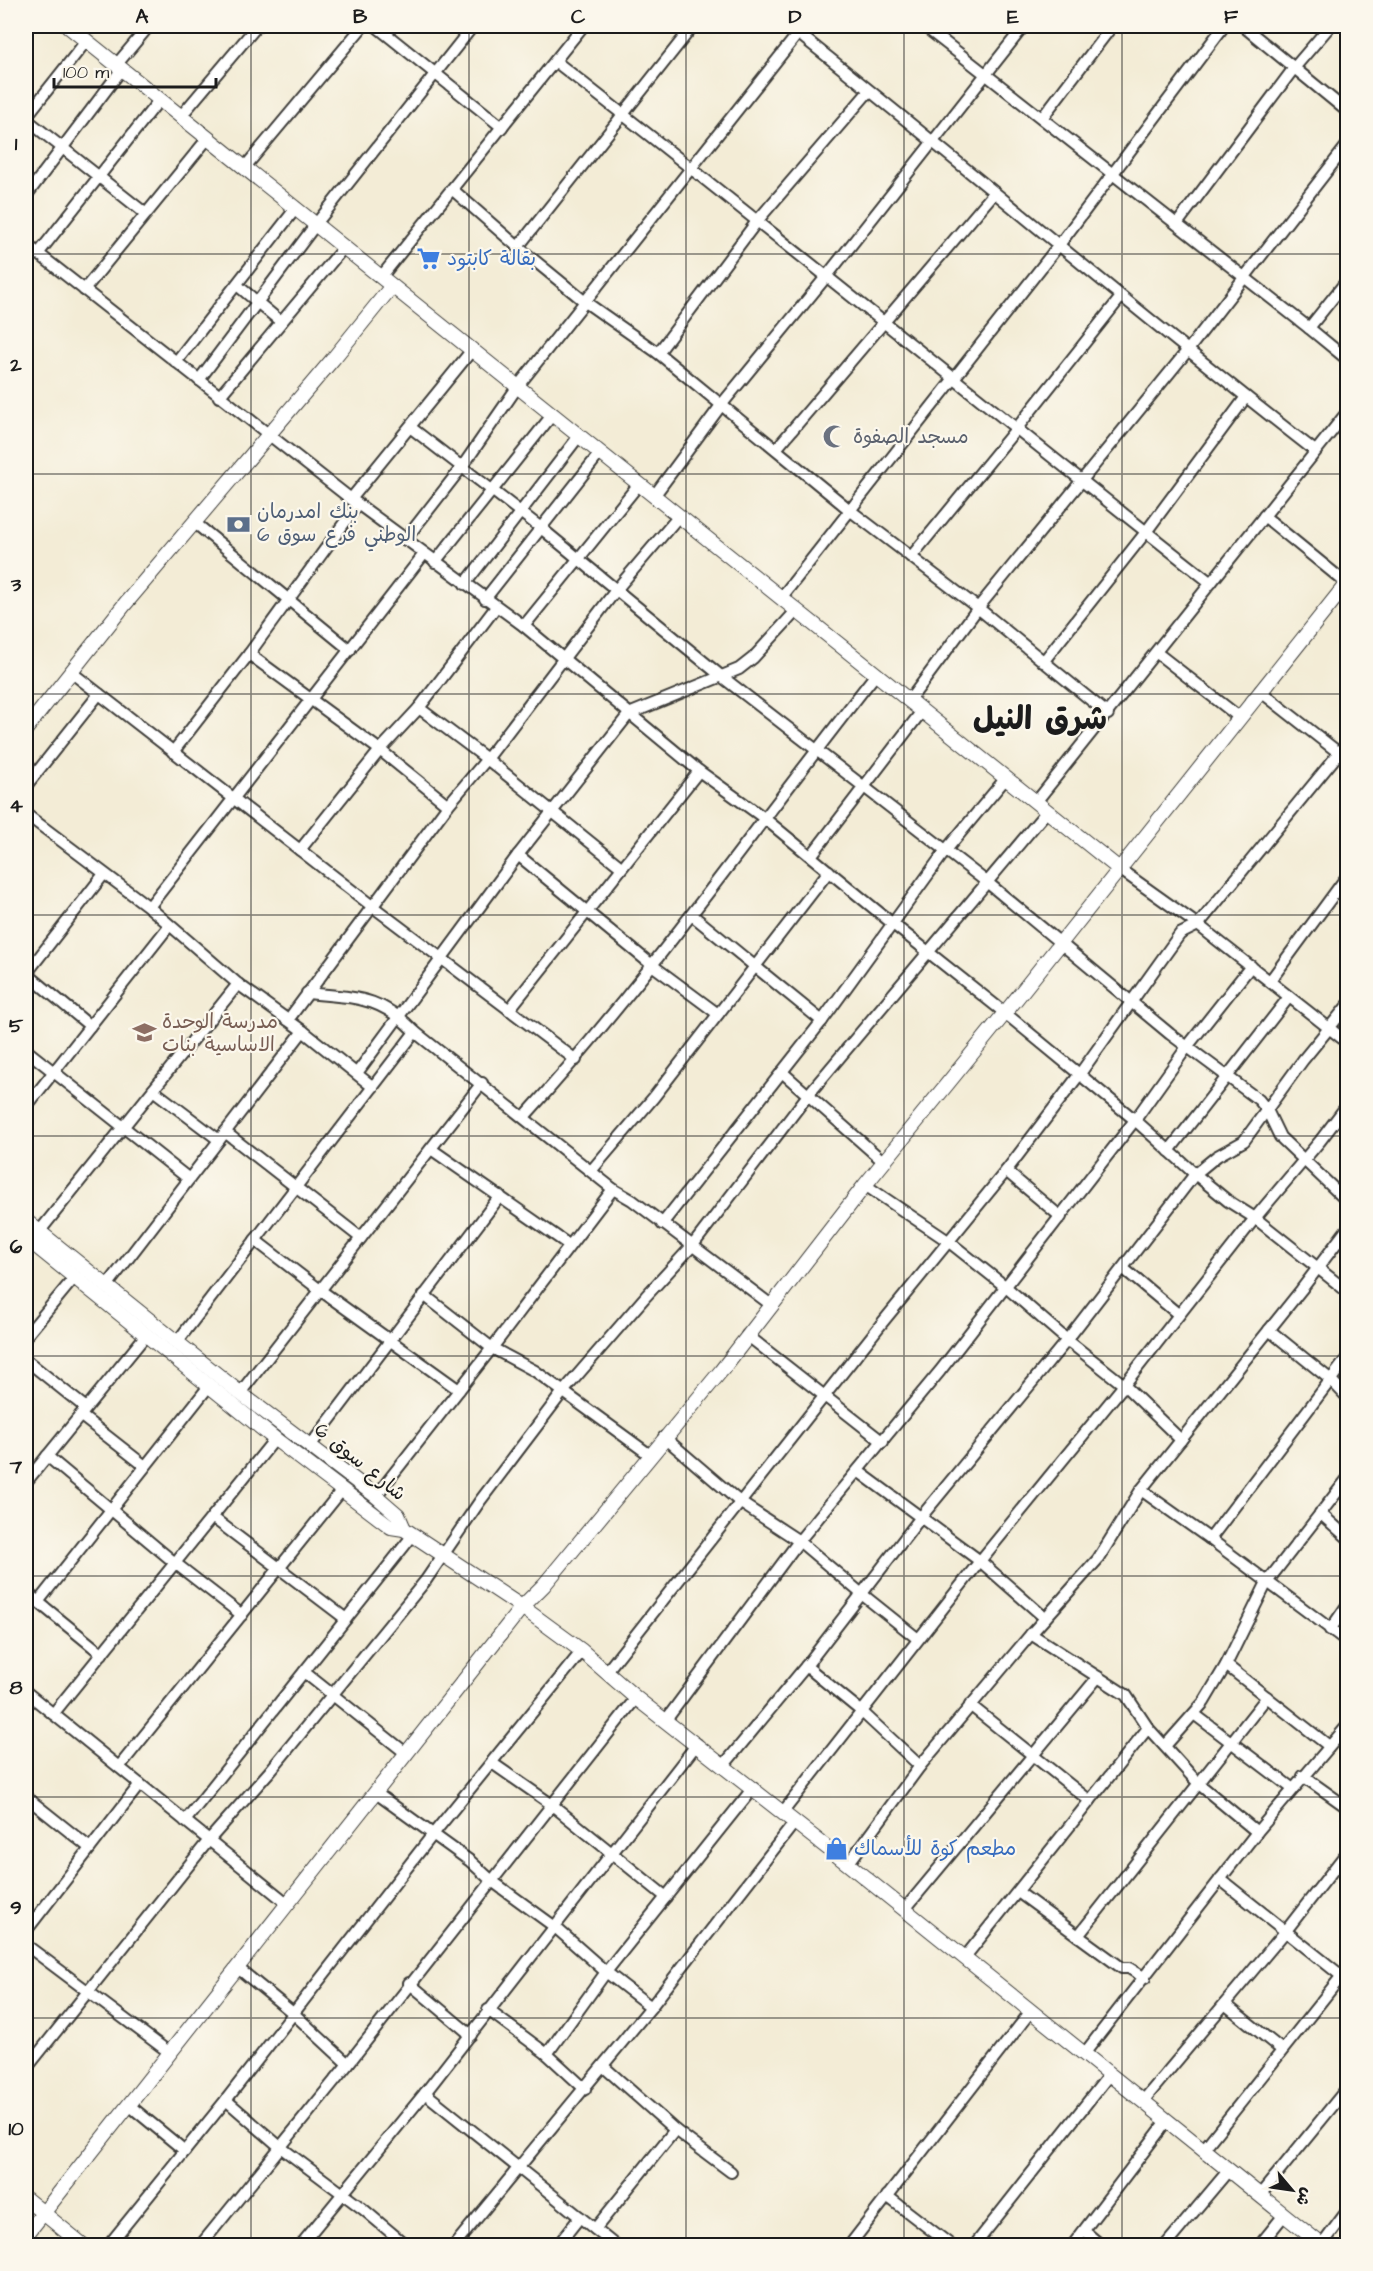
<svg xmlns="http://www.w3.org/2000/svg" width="1373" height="2271" font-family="'Architects Daughter','Playpen Sans Arabic',sans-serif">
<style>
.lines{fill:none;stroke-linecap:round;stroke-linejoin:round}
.minor-casing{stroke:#3c3b38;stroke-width:14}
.tertiary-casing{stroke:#3c3b38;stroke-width:16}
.minor{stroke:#fff;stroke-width:10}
.tertiary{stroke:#fff;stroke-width:14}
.grid{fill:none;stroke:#1c1c1c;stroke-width:1.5;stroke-opacity:0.55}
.labels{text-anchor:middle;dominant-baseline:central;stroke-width:4.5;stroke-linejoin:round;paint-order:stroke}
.shop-label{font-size:20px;fill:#366cbe;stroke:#fbf7ec;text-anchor:start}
.worship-label{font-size:20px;fill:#5b616d;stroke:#fbf7ec;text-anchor:start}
.service-label{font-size:20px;fill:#4e5e75;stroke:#fbf7ec;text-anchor:start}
.education-label{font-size:20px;fill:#785e54;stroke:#fbf7ec;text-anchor:start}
.street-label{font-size:20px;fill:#1c1c1c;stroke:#fbf7ec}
.town-label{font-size:32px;font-weight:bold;fill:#1c1c1c;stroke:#fbf7ec}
.neatline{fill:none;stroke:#1c1c1c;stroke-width:2}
.grid-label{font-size:20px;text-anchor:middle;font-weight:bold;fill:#1c1c1c}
</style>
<rect width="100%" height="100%" fill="#fbf7ec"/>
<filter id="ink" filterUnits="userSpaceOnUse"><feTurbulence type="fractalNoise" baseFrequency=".0167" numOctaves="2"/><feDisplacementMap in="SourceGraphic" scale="12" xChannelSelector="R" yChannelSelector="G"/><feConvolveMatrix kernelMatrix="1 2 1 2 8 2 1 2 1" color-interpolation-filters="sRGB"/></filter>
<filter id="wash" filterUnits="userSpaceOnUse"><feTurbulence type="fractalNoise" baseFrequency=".008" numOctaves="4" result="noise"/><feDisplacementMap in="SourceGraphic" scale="24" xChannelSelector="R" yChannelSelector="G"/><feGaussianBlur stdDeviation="1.35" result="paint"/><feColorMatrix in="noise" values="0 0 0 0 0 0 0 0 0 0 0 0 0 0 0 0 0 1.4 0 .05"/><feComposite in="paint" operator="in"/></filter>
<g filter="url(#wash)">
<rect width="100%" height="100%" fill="#f3ecd6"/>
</g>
<g filter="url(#ink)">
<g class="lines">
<defs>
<g id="minor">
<path d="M376 26 502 127"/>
<path d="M789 26C966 166 1137 313 1315 451"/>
<path d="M924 26 1309 328 1348 360"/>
<path d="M1243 26 1348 112"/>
<path d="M555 61C775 233 991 410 1211 583"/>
<path d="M117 64 149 26"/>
<path d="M181 116 257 26"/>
<path d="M26 117 87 40"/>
<path d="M1042 118 1112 26"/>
<path d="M26 119 146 214"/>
<path d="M245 167 363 26"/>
<path d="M453 190 518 247 584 301 658 353 851 511 978 608 1108 714"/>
<path d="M26 196 122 69"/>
<path d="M1177 224 1294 68 1330 26"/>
<path d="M26 244 351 499 524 626 699 771 764 818 893 924 1005 1013 1135 1120 1195 1174 1228 1201 1255 1218 1348 1292"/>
<path d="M518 247 693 26"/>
<path d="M38 254 160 99"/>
<path d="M381 277 583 26"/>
<path d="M237 285 281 322"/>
<path d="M84 290 208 138"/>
<path d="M1309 328 1348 279"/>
<path d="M658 353 758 220 869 91"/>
<path d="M176 362 296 208"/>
<path d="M199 380 316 224 473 26"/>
<path d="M219 397 344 247"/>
<path d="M410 427 541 528 721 676 988 883 1170 1034 1259 1100 1267 1110 1280 1137 1348 1202"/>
<path d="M776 449 994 193"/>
<path d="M654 496 722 404 826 277 1024 26"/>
<path d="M351 499 472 350"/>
<path d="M1264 516 1346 583"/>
<path d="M195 523 350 650"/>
<path d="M405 540 462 467 518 386 804 26"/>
<path d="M911 557 1017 428 1121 297"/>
<path d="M435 562 553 414"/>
<path d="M465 584 579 436"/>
<path d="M781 598 1059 245 1224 26"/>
<path d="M485 599 600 453"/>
<path d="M524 626 639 484"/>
<path d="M1157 653 1239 717"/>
<path d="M249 654 380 750 448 805"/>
<path d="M1043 662 1146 532 1246 397"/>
<path d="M71 672 372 906 576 1060"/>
<path d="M1260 691 1348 760"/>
<path d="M909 701 978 608 1188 350 1348 144"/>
<path d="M419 708 487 759 621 867"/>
<path d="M173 752 249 654 358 504"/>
<path d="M26 786 99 694"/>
<path d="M1036 802 1348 411"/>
<path d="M26 818 27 815 149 907 238 984 303 1031 373 1087"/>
<path d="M300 850 380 750 419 708 496 607"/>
<path d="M518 855 652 965 718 1014"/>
<path d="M811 856 922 711"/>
<path d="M1118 868 1198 925 1348 1043"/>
<path d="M149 907 424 554"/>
<path d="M692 915 822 1021"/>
<path d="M26 973 90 1026"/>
<path d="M26 974 104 874"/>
<path d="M1270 981 1348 875"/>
<path d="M307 993C354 998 380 995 415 1032L613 1189 632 1200 770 1304"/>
<path d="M509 1010 699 771"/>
<path d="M288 1020 448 805 487 759 616 590 679 516"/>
<path d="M26 1050 189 1179"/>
<path d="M782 1072 884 1162"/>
<path d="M357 1073 518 855 629 714 739 669 753 658 797 610"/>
<path d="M153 1090 219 1140"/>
<path d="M26 1107 169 926"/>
<path d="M524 1117C651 977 759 822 876 674"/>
<path d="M225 1132 361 1238"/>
<path d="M431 1149 569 1245"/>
<path d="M1169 1151 1289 997"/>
<path d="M591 1171 654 1097 829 871"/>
<path d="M1006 1171 1061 1217"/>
<path d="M865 1185 948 1241 1006 1287 1067 1340 1124 1385 1181 1440"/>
<path d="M662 1224 822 1021 946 850 1006 778"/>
<path d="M39 1232 238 984"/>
<path d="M255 1240 320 1290 459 1390"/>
<path d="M1124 1269 1178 1314"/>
<path d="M107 1286 303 1031"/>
<path d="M424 1295 492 1348 535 1371 650 1455"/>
<path d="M1269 1330 1331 1380 1348 1398"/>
<path d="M747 1335 883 1442"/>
<path d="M26 1336 74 1278"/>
<path d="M177 1342 415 1032"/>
<path d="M26 1360 86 1408"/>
<path d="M240 1393 482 1083"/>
<path d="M80 1415 145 1466"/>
<path d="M664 1437 741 1503 799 1541 863 1595 918 1639"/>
<path d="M310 1446 500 1196"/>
<path d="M47 1456 175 1563 242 1615"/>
<path d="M858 1471 980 1561 1045 1618"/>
<path d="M26 1482 146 1335"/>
<path d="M1141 1490 1210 1539 1348 1642"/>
<path d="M376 1496 492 1348 613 1189"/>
<path d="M1320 1513 1348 1538"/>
<path d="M212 1517 346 1619"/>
<path d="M1210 1539 1348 1357"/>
<path d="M26 1592 102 1654"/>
<path d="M38 1602 209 1386"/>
<path d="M1330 1630 1348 1604"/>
<path d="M1031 1634 1126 1695 1148 1728 1199 1784 1257 1832"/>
<path d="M1226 1665 1329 1746"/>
<path d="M806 1666 861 1711 920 1766"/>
<path d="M607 1671 882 1323 1006 1171 1079 1075 1180 934 1198 925 1348 742"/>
<path d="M304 1672 407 1754"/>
<path d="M26 1692 288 1904"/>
<path d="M970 1705 1090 1801"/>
<path d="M53 1714 275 1439"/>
<path d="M1194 1714 1293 1789"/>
<path d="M666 1720 799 1541 940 1371 1135 1120 1187 1047 1251 966"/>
<path d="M1165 1746 1204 1702 1226 1665 1267 1582 1348 1478"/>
<path d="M492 1763 551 1804 666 1897"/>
<path d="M724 1765 806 1666 921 1517 1067 1340 1195 1174 1217 1156 1244 1141 1303 1060 1348 1005"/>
<path d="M119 1767 342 1490"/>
<path d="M1303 1776 1348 1808"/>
<path d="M376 1793 470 1861 492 1881 555 1927 606 1972 651 2007"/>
<path d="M26 1797 90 1848"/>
<path d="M783 1812 980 1561 1124 1385 1255 1218 1320 1141 1348 1104"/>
<path d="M185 1821 413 1535"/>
<path d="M848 1864 920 1766 1031 1634 1098 1559 1141 1490 1301 1290 1348 1228"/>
<path d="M1220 1879 1348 1981"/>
<path d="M1018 1892 1122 1968H1129L1145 1978"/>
<path d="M905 1909 1098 1677"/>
<path d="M26 1931 140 1784"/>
<path d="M1078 1936 1267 1697"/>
<path d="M26 1945 170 2053"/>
<path d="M965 1957 1148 1728"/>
<path d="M238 1968 293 2013 348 2064"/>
<path d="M409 1983 471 2035"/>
<path d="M1225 2004 1282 2050"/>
<path d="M488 2010 547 2054 585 2089"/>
<path d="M547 2054 606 1972 753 1788"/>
<path d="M1084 2054 1257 1832 1348 1725"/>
<path d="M603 2066 675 2130 731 2172"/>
<path d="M26 2069 209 1840 270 1771 426 1580 480 1501 562 1393 646 1296 693 1245 808 1095 1047 811"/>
<path d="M425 2093 616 2246"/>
<path d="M226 2100 279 2146 363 2209 407 2246"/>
<path d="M1143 2101 1285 1932 1348 1851"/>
<path d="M129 2105 185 2151"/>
<path d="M1203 2150 1348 1968"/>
<path d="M1260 2195 1348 2087"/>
<path d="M887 2196 952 2246"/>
<path d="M595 2229 675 2130"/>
<path d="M1084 2231 1102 2246"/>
<path d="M1322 2245 1348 2210"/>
<path d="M108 2246 226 2100 434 1833 582 1651"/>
<path d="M200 2246 348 2064 636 1698"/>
<path d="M300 2246 425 2093 697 1744"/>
<path d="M454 2246 651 2007 795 1822"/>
<path d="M557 2246 580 2217"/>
<path d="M849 2246 1031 2011"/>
<path d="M974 2246 1109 2075"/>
<path d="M1072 2246 1167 2121"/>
<path d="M1165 2246 1228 2171"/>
<path d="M1259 2246 1284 2215"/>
</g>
<g id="tertiary">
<path d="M68 26 1118 868"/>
<path d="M26 729 125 604 333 359 392 286"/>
<path d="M26 1221 240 1393 376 1496 398 1515 404 1529"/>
<path d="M26 1238 275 1439 383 1521 391 1527 404 1529 522 1607 582 1651 636 1698 848 1864 1323 2246"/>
<path d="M26 2199 84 2246"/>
<path d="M26 2235 522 1607 544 1585 721 1371 865 1185 1005 1013 1348 582"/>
</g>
</defs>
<use href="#minor" class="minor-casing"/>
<use href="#tertiary" class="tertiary-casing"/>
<use href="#minor" class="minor"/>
<use href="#tertiary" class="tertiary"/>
</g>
</g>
<path class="grid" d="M251 26V2246M469 26V2246M686 26V2246M904 26V2246M1122 26V2246M26 254H1348M26 474H1348M26 694H1348M26 915H1348M26 1136H1348M26 1356H1348M26 1576H1348M26 1797H1348M26 2018H1348"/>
<defs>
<symbol id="supermarket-bare" viewBox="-9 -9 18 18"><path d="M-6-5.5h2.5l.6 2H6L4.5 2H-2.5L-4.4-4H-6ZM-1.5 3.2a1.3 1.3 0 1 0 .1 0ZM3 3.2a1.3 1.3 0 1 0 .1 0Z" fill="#3f7fe0" stroke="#fbf7ec" stroke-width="2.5" paint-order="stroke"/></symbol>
<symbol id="mosque-bare" viewBox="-9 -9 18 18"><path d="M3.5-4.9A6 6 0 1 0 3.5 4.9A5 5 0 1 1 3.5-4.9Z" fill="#6b7280" stroke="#fbf7ec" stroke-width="2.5" paint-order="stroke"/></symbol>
<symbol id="bank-bare" viewBox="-9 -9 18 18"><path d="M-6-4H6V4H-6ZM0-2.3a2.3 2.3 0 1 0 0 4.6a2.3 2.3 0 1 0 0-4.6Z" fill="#5c6f8a" stroke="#fbf7ec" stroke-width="2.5" paint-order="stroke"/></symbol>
<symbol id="school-bare" viewBox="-9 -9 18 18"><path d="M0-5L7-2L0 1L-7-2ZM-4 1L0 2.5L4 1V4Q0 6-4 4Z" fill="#8d6e63" stroke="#fbf7ec" stroke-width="2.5" paint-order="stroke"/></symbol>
<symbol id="shop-bare" viewBox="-9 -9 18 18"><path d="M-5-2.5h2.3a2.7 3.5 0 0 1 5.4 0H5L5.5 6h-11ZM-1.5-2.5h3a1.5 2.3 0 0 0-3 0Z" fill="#3f7fe0" stroke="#fbf7ec" stroke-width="2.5" paint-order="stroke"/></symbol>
</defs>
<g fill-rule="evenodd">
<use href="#supermarket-bare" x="412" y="242" width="33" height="33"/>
<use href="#mosque-bare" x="818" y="420" width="33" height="33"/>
<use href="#bank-bare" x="222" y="508" width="33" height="33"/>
<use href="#school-bare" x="128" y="1016" width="33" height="33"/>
<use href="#shop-bare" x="820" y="1832" width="33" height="33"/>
</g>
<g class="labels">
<g class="shop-label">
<text x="447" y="259">بقالة كابتود</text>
<text x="854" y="1849">مطعم كوة للأسماك</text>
</g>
<g class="worship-label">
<text x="853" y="437">مسجد الصفوة</text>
</g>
<g class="service-label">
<text x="257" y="512">بنك امدرمان<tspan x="257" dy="23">الوطني فرع سوق 6</tspan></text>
</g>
<g class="education-label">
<text x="162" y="1022">مدرسة الوحدة<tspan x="162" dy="23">الاساسية بنات</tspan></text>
</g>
<g class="street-label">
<text transform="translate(360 1462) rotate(39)">شارع سوق 6</text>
</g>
<g class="town-label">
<text x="1040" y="719">شرق النيل</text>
</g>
</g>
<rect width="1373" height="2271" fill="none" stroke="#fbf7ec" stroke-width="66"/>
<g transform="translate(1292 2190) rotate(119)" stroke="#fbf7ec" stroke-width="4.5" paint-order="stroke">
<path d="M0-4.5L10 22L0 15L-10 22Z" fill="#1c1c1c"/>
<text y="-9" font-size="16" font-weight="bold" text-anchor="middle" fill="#1c1c1c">ش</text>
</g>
<path d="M54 78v9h162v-9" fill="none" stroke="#1c1c1c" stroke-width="3"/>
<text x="63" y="78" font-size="18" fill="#1c1c1c" stroke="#fbf7ec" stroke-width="4.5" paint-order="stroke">100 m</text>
<rect x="33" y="33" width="1307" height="2205" class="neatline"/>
<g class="grid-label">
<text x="142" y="23">A</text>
<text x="360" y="23">B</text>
<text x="578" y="23">C</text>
<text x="795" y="23">D</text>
<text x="1013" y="23">E</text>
<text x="1231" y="23">F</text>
<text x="16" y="150">1</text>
<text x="16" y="371">2</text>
<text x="16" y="591">3</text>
<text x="16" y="812">4</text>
<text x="16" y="1032">5</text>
<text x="16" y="1253">6</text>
<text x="16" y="1473">7</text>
<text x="16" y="1694">8</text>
<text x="16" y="1914">9</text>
<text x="16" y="2135">10</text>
</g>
</svg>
